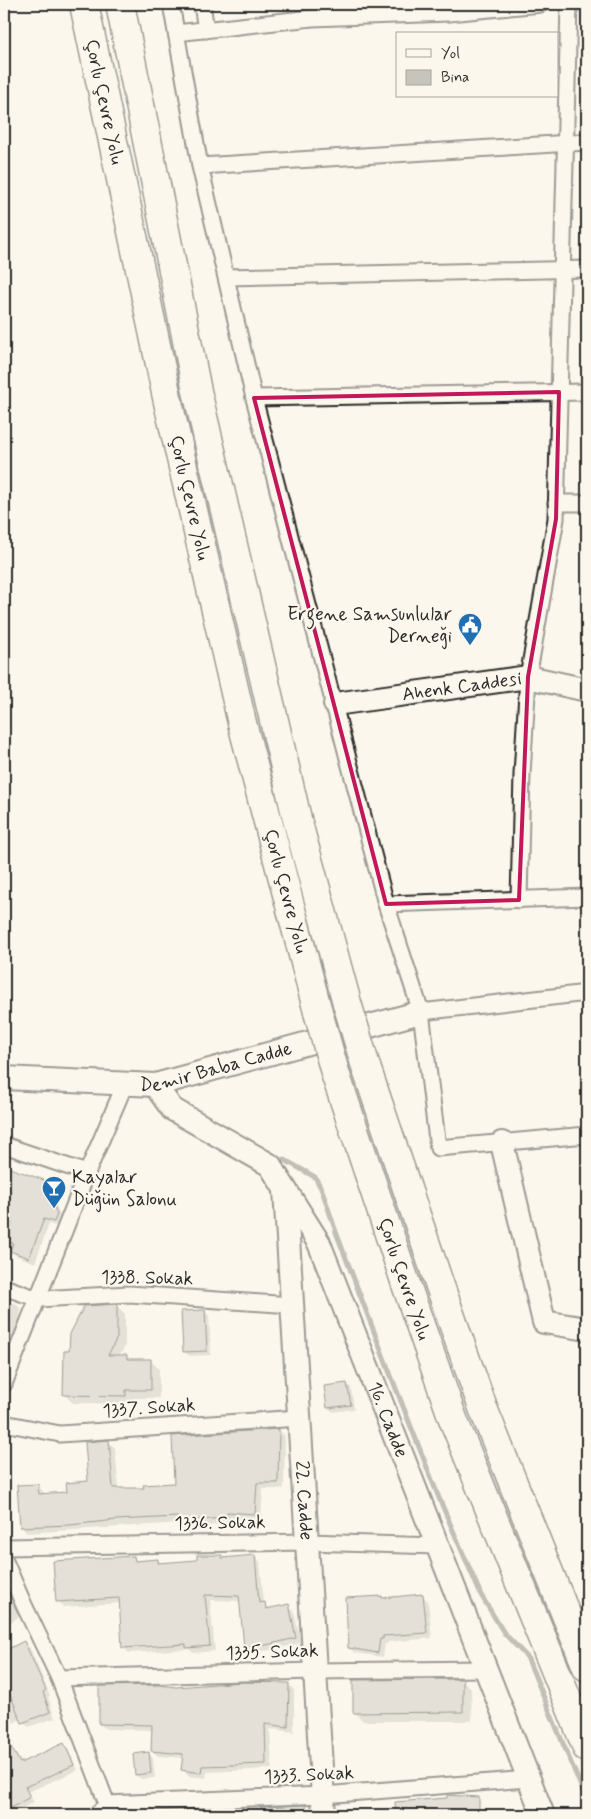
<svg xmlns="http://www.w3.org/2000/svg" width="591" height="1819" font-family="Mynerve,sans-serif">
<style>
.shadow{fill:#0003}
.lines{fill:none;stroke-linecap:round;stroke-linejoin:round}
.stream{stroke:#7b7a75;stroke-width:5}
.building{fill:#c7c4bc;stroke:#2b2b2b}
.street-casing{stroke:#2b2b2b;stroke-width:19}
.secondary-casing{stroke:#2b2b2b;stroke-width:26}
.highway-casing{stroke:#2b2b2b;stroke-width:31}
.street{stroke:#fbf7ec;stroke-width:15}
.secondary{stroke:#fbf7ec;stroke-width:22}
.highway{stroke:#fbf7ec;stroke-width:28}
.highway-bridge-casing{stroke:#2b2b2b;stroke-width:31;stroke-linecap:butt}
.highway-bridge{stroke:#fbf7ec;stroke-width:28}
.marked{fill:none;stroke:#c2185b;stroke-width:4;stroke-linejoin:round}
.labels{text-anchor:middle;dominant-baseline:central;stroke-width:4.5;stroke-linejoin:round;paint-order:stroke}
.street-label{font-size:19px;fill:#2b2b2b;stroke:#fbf7ec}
.poi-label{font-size:19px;fill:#2b2b2b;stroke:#fbf7ec;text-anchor:end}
</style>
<rect width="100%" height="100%" fill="#fbf7ec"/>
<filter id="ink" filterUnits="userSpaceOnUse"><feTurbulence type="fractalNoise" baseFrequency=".02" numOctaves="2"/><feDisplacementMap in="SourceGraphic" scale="10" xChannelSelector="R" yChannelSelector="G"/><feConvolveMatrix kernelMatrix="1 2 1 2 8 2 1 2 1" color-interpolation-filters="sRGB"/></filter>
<g filter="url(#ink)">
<g class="shadow">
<path d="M4 1168 44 1181 49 1187 62 1221 60 1227 49 1224 35 1263 17 1256 11 1251 12 1246 6 1240 16 1214 4 1210Z"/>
<path d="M4 1301 15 1303 21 1309 14 1350 4 1381Z"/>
<path d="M117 1306 125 1314V1346L120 1356H126L130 1361H151L159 1369V1398H134V1404L73 1403 64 1394 71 1352Z"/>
<path d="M205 1311 209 1316 211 1355 189 1356 185 1352Z"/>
<path d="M347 1384 351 1388 354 1409 333 1412 328 1408Z"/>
<path d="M279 1430 285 1436 284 1489H263L261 1520 232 1518 233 1524 186 1527 182 1523 27 1533 21 1527 37 1486 44 1492V1495L68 1493 90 1483 108 1441 115 1448 119 1490 145 1489 175 1484Z"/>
<path d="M255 1556 260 1562 264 1604 270 1609 288 1606 294 1611 301 1643 272 1650 251 1652 246 1646 241 1601 210 1600 215 1651 193 1653 189 1649 129 1653 124 1648 120 1603 63 1607 58 1601 134 1558 138 1562 158 1560 161 1564 198 1561 222 1557 224 1559Z"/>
<path d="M4 1584 14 1598 21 1615 9 1624 4 1619Z"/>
<path d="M423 1596 428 1601 432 1638 388 1642V1644H385L383 1657 355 1653 349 1647 382 1599Z"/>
<path d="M24 1643 30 1648 50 1696 48 1697 55 1718 28 1727 22 1719 4 1727V1652Z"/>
<path d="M462 1680 471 1689 472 1721H363L354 1712Z"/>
<path d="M288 1684 294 1690V1732L270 1729 272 1769 207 1772 206 1778 188 1776 183 1770 184 1758 158 1756 152 1751 153 1730 106 1729 100 1724 176 1688Z"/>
<path d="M64 1745 68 1749 78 1770 28 1792 34 1802 10 1815 4 1808V1752L11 1748 22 1763Z"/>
<path d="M149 1754 153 1758 155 1778 141 1779 136 1775Z"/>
<path d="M463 1803 462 1815H397L396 1804Z"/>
<path d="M305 1806 310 1811V1815H174V1812L220 1810 246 1815V1811L282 1812Z"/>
</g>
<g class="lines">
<path class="stream" d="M283 1159 315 1177 322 1190 336 1232 386 1363 439 1498 481 1595 504 1633 527 1657 587 1801"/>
</g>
<g class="building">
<path d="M4 1166 44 1180 57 1214 54 1222 44 1219 29 1258 10 1251 13 1243 5 1241 12 1223 4 1222Z"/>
<path d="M117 1304V1338L108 1355H127V1359H151V1390H126V1396L63 1395 64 1351H69L70 1334 84 1306Z"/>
<path d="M205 1310 207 1351 183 1352 181 1311Z"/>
<path d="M347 1383 351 1405 327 1408 324 1386Z"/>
<path d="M279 1429 278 1483H257L255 1514 227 1512V1518L178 1521V1517L116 1520 70 1525 20 1527 17 1485 38 1484 39 1494 67 1492 66 1483 88 1481 85 1442 109 1440 113 1488H144L143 1485 174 1483 172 1436Z"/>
<path d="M197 1555H222V1558L255 1555 259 1603 265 1602 266 1609 289 1604 296 1638 266 1645 244 1647 239 1596 205 1595 210 1646 186 1648V1644L122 1648 119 1598 56 1602 53 1561 134 1556 135 1561 158 1559V1563L197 1560Z"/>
<path d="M423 1594 427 1633 383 1636V1639H380L378 1653 348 1648 346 1598 382 1596V1598Z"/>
<path d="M24 1641 46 1690 43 1692 50 1712 22 1723 4 1680V1651Z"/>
<path d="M463 1679V1712L353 1713V1680Z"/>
<path d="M243 1682 289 1683 288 1727 265 1724 266 1764 202 1766 201 1773 181 1770 183 1754 151 1751 152 1725 99 1724V1686L159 1685 176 1687Z"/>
<path d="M4 1734 20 1763 64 1743 74 1765 25 1787 30 1797 4 1812Z"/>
<path d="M149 1752 151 1773 135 1775 133 1754Z"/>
<path d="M447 1795 479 1797V1815H396L395 1802 447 1798Z"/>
<path d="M306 1805 307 1815H262L261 1807Z"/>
</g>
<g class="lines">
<defs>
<g id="street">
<path d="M171 4 200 166 254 398 386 904 421 1012 438 1148 587 1135"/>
<path d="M202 4 206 30"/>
<path d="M176 33 312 18 449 13 541 4"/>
<path d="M200 166 587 142"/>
<path d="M226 277 587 269"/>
<path d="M254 398 587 392"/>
<path d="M556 503H587"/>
<path d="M519 900 522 774 528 677 556 519 569 4"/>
<path d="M386 904 587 897"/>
<path d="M421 1012 587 993"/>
<path d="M4 1145 87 1173"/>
<path d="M4 1287 38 1299 129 1294 292 1305"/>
<path d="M4 1384 87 1173 125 1084"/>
<path d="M4 1423 60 1434 299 1418"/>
<path d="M4 1547 307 1542 437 1546"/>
<path d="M4 1559 24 1605 59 1678 107 1804V1814"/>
<path d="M59 1678 315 1671 485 1669"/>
<path d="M96 1815 107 1804 323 1795 528 1779"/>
</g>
<g id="secondary">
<path id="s1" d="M335 704 528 677 587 690"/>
<path id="s2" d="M4 1078 155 1085 421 1012"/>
<path id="s3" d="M155 1085 172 1109 270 1165 319 1243 543 1815"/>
<path d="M502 1143 544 1322 587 1329"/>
<path id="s4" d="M285 1190 324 1815"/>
</g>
<g id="highway">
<path id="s5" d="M84 4 168 402 242 723 318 1012"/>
<path d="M120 4 197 391 298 823 347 1003"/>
<path d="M366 1067 439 1283 483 1408 587 1667"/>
<path id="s6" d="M336 1076 409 1293 453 1419 587 1748"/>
</g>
</defs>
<use href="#street" class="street-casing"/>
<use href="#secondary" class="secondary-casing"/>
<use href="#highway" class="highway-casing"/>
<use href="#street" class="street"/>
<use href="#secondary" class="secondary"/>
<use href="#highway" class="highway"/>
<defs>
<g id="highway-bridge">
<path d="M347 1003 366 1067"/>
<path d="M318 1012 336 1076"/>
</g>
</defs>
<use href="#highway-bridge" class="highway-bridge-casing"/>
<use href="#highway-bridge" class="highway-bridge"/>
</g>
</g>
<path d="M0 0H591V1819H0ZM559 392 556 519 528 677 519 900 386 904 254 398Z" fill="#fbf7ec" fill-opacity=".55" fill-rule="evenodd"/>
<path class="marked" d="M559 392 556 519 528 677 519 900 386 904 254 398Z"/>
<defs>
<symbol id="civic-pin" viewBox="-11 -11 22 30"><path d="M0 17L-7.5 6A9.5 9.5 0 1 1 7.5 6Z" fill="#1f6fb2" stroke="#fbf7ec"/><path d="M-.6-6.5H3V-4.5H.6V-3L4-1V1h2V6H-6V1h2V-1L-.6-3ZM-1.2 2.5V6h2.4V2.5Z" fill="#fff"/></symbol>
<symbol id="bar-pin" viewBox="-11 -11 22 30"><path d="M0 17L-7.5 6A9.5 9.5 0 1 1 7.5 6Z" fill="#1f6fb2" stroke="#fbf7ec"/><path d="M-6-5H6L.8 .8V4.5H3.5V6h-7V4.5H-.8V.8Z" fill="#fff"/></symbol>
</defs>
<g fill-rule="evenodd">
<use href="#civic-pin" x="456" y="611" width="28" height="38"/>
<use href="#bar-pin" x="40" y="1174" width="28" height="38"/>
</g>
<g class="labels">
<g class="street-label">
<text stroke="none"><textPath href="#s5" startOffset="100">Çorlu Çevre Yolu</textPath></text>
<text stroke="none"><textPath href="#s5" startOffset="505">Çorlu Çevre Yolu</textPath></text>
<text stroke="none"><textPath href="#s1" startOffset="128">Ahenk Caddesi</textPath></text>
<text stroke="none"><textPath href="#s5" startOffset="910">Çorlu Çevre Yolu</textPath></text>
<text stroke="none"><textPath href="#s2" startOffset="214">Demir Baba Cadde</textPath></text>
<text transform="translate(147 1278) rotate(1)">1338. Sokak</text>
<text stroke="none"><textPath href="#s6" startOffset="214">Çorlu Çevre Yolu</textPath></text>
<text transform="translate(149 1408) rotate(-4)">1337. Sokak</text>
<text stroke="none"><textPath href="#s3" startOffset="424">16. Cadde</textPath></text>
<text stroke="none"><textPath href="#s4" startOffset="311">22. Cadde</textPath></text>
<text transform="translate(220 1523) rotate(-1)">1336. Sokak</text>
<text transform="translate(272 1652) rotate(-2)">1335. Sokak</text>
<text transform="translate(309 1775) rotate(-3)">1333. Sokak</text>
</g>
<g class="poi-label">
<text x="452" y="614">Ergene Samsunlular<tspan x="452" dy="22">Derneği</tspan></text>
<text x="72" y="1177" text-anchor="start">Kayalar<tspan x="72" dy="22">Düğün Salonu</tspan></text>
</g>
</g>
<rect width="591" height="1819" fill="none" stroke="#fbf7ec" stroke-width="20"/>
<rect x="10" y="10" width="571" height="1799" fill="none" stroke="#2b2b2b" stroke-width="2" filter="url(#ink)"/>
<rect x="396" y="32" width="162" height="65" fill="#fbf7ec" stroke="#a8a59f"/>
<rect x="406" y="49" width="25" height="8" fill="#fbf7ec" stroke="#a8a59f"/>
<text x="441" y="58" font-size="15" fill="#2b2b2b">Yol</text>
<rect x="406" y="70" width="25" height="15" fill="#c7c4bc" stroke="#a8a59f"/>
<text x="441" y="82" font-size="15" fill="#2b2b2b">Bina</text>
</svg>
